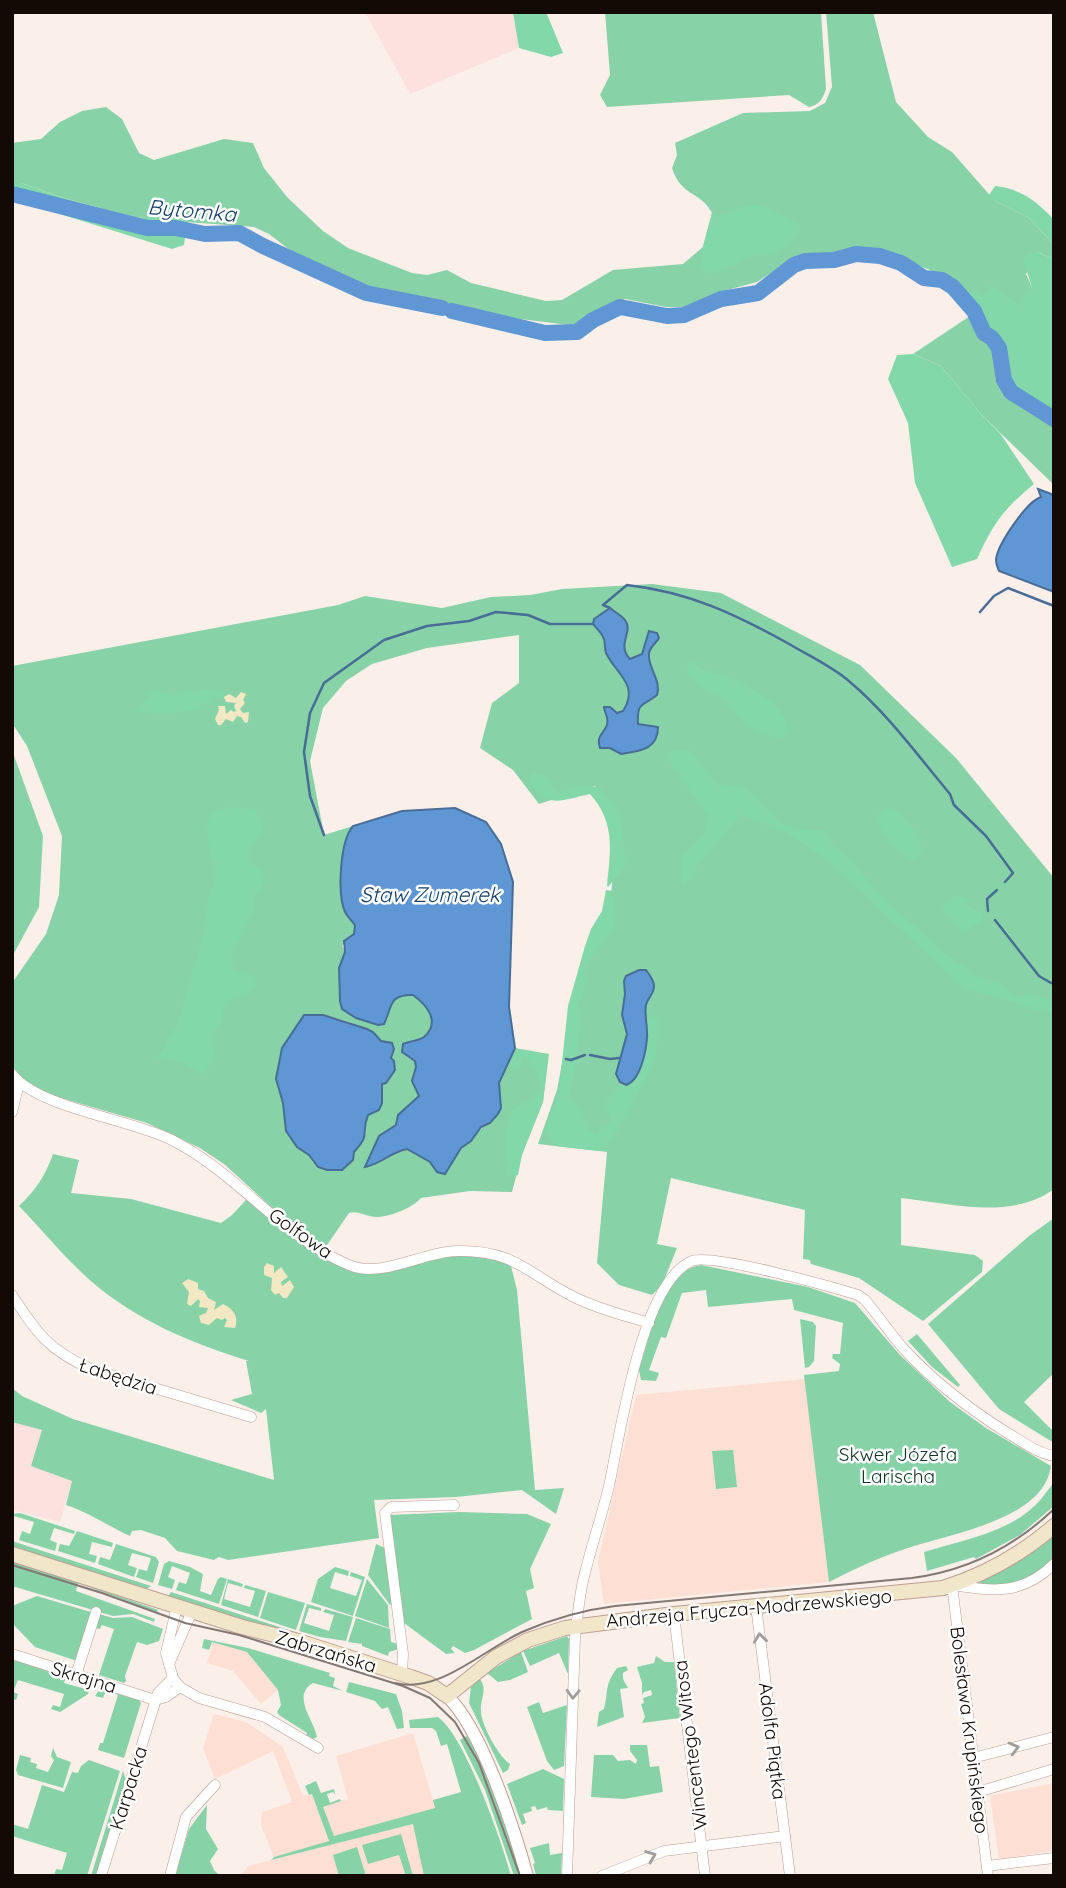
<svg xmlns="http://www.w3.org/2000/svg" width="1066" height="1888" font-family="Quicksand,sans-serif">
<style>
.built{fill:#fddfd3}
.industrial{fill:#fce1de}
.green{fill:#88d2a8;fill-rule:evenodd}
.forest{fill:#83d8a9}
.sand{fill:#f2e8c3}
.water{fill:#5e97d3;stroke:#486d96;stroke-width:2}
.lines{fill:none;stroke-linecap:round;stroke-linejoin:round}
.stream{stroke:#486d96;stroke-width:2.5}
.river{stroke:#5e97d3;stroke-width:16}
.minor-casing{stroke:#bb9f93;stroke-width:11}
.tertiary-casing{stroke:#bb9f93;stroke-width:14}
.secondary-casing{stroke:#bb9f93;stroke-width:16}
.minor{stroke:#fff;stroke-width:10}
.tertiary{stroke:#fff;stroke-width:12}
.secondary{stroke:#f2e6ca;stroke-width:14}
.tram{stroke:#837974;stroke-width:2}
.oneway{stroke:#a19d9b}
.labels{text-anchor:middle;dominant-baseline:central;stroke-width:5;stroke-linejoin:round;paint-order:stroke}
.street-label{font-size:19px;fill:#130a06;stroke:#fff}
.park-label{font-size:19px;fill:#103523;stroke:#fff}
.water-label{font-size:21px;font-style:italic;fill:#163f67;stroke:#fff}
</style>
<rect width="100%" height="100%" fill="#fbefea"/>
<g class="built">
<path d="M805 1379 829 1582 604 1604 598 1562 636 1395Z"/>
<path d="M213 1642 247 1652 278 1690 261 1704 233 1671 207 1663Z"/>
<path d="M214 1714 246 1722 283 1747 303 1796 312 1794 329 1842 274 1857 261 1825 262 1812 292 1802 273 1751 215 1779 203 1748Z"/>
<path d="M413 1733 435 1808 334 1837 322 1806 348 1799 336 1756Z"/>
<path d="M1054 1783V1851L999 1859 990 1796Z"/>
<path d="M414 1824 424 1876H241L248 1866Z"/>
</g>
<g class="industrial">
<path d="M365 12H513L519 48 410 94Z"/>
<path d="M12 1422 42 1430 72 1481 60 1522 12 1510Z"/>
</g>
<g class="green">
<path d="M605 12H821L826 89C823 98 820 105 809 107L789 95 607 107 600 95 610 75Z"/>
<path d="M826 12H873L896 102 928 137 952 152 995 201 1029 218 1054 245V259L1037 252 1026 274 1032 287 1020 307 982 298 974 291 967 296 956 285 928 269 862 248 839 253 799 255 757 282 716 293 687 307H666L625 299 592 313 577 326 504 317 367 288 291 251 269 234 254 227 187 222 165 215 136 218 64 198 21 183H12V143L41 139 60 122 82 111 106 107 122 119 139 153 154 160 224 139 253 143 264 168 287 197 323 231 348 248 412 273 427 275 447 270 471 283 546 301 562 300 613 270 683 264 703 247 712 213C701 191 681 197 672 168L677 155 675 143 743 113 810 111 825 103 832 87Z"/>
<path d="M970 316 984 337 996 349 999 375 1009 394 1054 423V485L981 414 941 366 913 354Z"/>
<path d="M652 584 721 593 860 665 956 758 1054 878V1189C1010 1221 950 1203 901 1198V1245L975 1255 983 1261 982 1272 923 1321 859 1278 811 1264 810 1260 803 1259 805 1210 671 1178 657 1244 677 1248 662 1285 652 1295 619 1285 597 1263 607 1152 538 1144 557 1090 572 1010 587 955 607 927 617 842 612 811 595 786 539 804 513 770 480 748 492 703 519 683V635L427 648 372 664 346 681 323 708 310 761 324 835 353 826C340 841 337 893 345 911 347 916 352 921 355 925L354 933 342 946 345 952 339 968 340 1001 356 1018 378 1025 387 1020C389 1004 395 994 413 995 436 1011 442 1037 407 1042V1057L415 1061 416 1067 412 1081 419 1096 398 1115 397 1125 379 1136 366 1163 407 1149 430 1162 437 1173 447 1171 452 1159 501 1108 499 1083 515 1048 549 1054 543 1102 522 1155 512 1192 470 1191 421 1198C412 1208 392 1216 378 1217 368 1218 359 1210 349 1213L325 1248 298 1231 224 1164 200 1148 147 1123 40 1092 23 1080 12 1067V983L46 934 59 895 62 836 27 746 12 723V666L338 605 365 596 442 608 491 597 530 595 562 589ZM313 1014C335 1015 382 1030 391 1053 393 1058 393 1064 395 1070L386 1083 382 1084V1103L379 1110 368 1115C364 1123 367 1130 365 1137 359 1155 334 1160 318 1167 298 1141 284 1109 276 1079Z"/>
<path d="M12 750 43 836 39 907 12 957Z"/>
<path d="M53 1154 79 1160 71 1193 131 1199 221 1223 232 1215 247 1199C283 1230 328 1274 380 1273 396 1273 411 1264 426 1260 456 1251 481 1255 510 1262L517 1290 535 1490 564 1488 556 1514 522 1490 456 1497 374 1500 379 1538 228 1560 219 1557 214 1560 177 1551 165 1538 141 1530 132 1531 130 1536C108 1526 88 1512 66 1505L72 1481 31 1466 42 1430 12 1422V1388L22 1396 73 1419 274 1480 266 1409 261 1413 231 1400 252 1394 246 1361H249C197 1345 147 1325 103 1291 72 1267 46 1234 19 1206 36 1190 45 1176 53 1154Z"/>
<path d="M1054 1218V1373L1024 1402 1054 1432V1443L999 1409 928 1324 1029 1236Z"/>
<path d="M701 1265 808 1287 855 1303 900 1355 950 1402 986 1428 1051 1466C1044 1520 949 1534 908 1548 880 1557 854 1569 829 1582L804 1375 839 1371 840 1364 832 1358 833 1354H840L843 1323 794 1310 792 1299 708 1307 706 1290 682 1293 666 1338 661 1337 649 1370 659 1373 656 1381 641 1380 639 1370C650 1337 662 1270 701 1265Z"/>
<path d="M800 1319 813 1322 816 1326 814 1361 809 1367 805 1368Z"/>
<path d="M917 1334 960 1385 958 1387 932 1367 908 1341Z"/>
<path d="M733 1450 737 1487 716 1489 712 1451Z"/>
<path d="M1054 1482V1506L1020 1535 976 1559 974 1557 927 1571 924 1552C957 1542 1007 1532 1032 1508 1041 1501 1047 1491 1054 1482Z"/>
<path d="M459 1512 527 1514 551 1524 530 1569 534 1588 526 1591 532 1619 474 1650 465 1653 453 1646 451 1649 455 1653 446 1654 404 1623 389 1515Z"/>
<path d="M20 1513 75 1531 74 1534 54 1528 50 1540 57 1543 55 1551 19 1540 22 1531 30 1534 34 1522 14 1516 12 1521V1514Z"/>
<path d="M77 1531 113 1543 112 1547 92 1542 89 1554 97 1556 95 1563 58 1551 60 1544 69 1546Z"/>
<path d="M1054 1532V1556L1047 1566 1022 1581 1003 1586 978 1584Z"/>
<path d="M12 1541 151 1586 145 1590 12 1548Z"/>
<path d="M116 1544 156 1557 159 1562 153 1583 136 1577 139 1569 147 1571 151 1558 132 1553 128 1565 137 1568 134 1577 98 1564 100 1557 110 1560Z"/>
<path d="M376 1544 385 1548 392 1604 390 1605 368 1575Z"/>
<path d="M12 1559 158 1610 157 1612 78 1583 76 1591 155 1619 154 1622 133 1614 113 1616 12 1586Z"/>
<path d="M169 1561 190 1567 203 1574 200 1591 211 1595 218 1579 221 1577 227 1579 219 1604 176 1590 179 1582 186 1584 190 1573 172 1566 168 1577 175 1580 172 1589 158 1585 164 1564Z"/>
<path d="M335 1567 349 1571 348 1576 335 1572 330 1588 356 1596 362 1580 350 1576 351 1572 365 1577 353 1616 311 1602 318 1579Z"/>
<path d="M228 1579 243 1584 242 1587 228 1583 224 1599 250 1607 255 1591 244 1588 245 1585 266 1591 258 1617 221 1605Z"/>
<path d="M367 1579 388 1605 389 1628 355 1616Z"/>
<path d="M171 1592 295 1632V1633L251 1622 168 1597Z"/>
<path d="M268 1592 305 1603 296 1630 260 1618Z"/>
<path d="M37 1596 94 1613 77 1661 35 1647 12 1623V1606Z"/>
<path d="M307 1604 321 1608V1611L309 1608 304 1623 329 1631 334 1615 323 1612 325 1609 353 1617 346 1641 320 1637 299 1631Z"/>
<path d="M99 1614 113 1618 132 1617 163 1629 159 1641 147 1645 137 1642 125 1676 126 1681 124 1683 99 1675 114 1629 102 1625 100 1629 95 1628Z"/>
<path d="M356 1618 390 1629 391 1642 398 1644 399 1649 389 1652 388 1656 362 1646V1644L348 1642Z"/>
<path d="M567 1636 569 1639 568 1674 559 1653 530 1666 523 1651Z"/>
<path d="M204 1639 248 1648 330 1673 329 1676 335 1678 333 1686 343 1691 313 1683C291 1696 314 1720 317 1737L313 1739 306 1735 307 1733 279 1715 277 1712 281 1705 278 1690 247 1652 212 1642 209 1650 202 1648Z"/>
<path d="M521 1652 528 1672 510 1680 498 1682 487 1673Z"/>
<path d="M656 1656 665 1662H674L680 1718 642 1723 645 1717 641 1704 644 1703 643 1698 652 1695 651 1690 644 1692 642 1695V1683L637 1667 654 1663Z"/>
<path d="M14 1660 66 1676 64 1683 89 1690 88 1694 60 1712 51 1709 53 1705 60 1707 64 1694 18 1680 13 1692 18 1694 16 1700 12 1699Z"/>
<path d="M626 1666 628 1670 623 1673C622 1680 625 1682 628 1688L620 1689 624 1717 597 1727 599 1712 604 1709C609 1689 604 1686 617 1668Z"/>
<path d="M480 1679C488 1690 480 1699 481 1711 481 1725 499 1757 510 1764L508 1770 503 1773 469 1703 471 1687Z"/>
<path d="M349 1682 396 1694 402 1711 404 1728 397 1729 388 1707 382 1709 375 1701 346 1692Z"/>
<path d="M100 1689 139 1700 141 1703 124 1758 98 1750 100 1743H103L118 1695 106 1691 103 1698 95 1696Z"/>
<path d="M539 1702 543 1713 567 1705 564 1766 554 1770 547 1761 527 1707Z"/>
<path d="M438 1717C465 1736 502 1842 511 1876H424L413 1824 271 1860 274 1857 329 1841 312 1794 309 1795 305 1786 316 1781 321 1793 334 1789 335 1795 333 1792 327 1794 330 1803 340 1799 341 1801 323 1807 334 1836 435 1808 433 1800 461 1792 447 1744 441 1746 436 1731 432 1728H410L409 1720Z"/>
<path d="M460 1722C489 1769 506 1823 522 1876H514L485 1790 460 1740 467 1736Z"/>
<path d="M630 1745H647L650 1767 659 1766 663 1792 624 1799 591 1797 594 1755H613L618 1761 630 1760 636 1764 637 1760 630 1751Z"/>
<path d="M53 1748 57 1757 71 1762 63 1788 18 1775 16 1770 20 1755 31 1758 30 1762 37 1764 36 1768 48 1772 54 1760 51 1756Z"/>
<path d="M89 1760 120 1771 87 1876H54L56 1869 62 1870 67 1853 12 1836V1824L28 1829 42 1785 64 1792 72 1772 78 1773 81 1766Z"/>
<path d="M543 1769 564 1779 563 1811 548 1810 547 1807 537 1810 535 1806 531 1807 532 1811 523 1814 526 1823 522 1825 507 1784Z"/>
<path d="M123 1771 126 1780 97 1876H91Z"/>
<path d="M207 1805 206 1829 218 1849 210 1861 214 1870 220 1876H175L189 1829Z"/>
<path d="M401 1834 413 1876H406L399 1855 368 1864 362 1845Z"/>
<path d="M549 1843 550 1855 562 1853 561 1876H536L533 1864 535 1863 530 1848Z"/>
<path d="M357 1847 366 1876H339L333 1855Z"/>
</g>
<g class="forest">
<path d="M513 12H546L563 53 551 57 519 48Z"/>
<path d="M12 183H21L64 198 136 218 165 215 187 222 184 245 172 249 12 199Z"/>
<path d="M995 186C1019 188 1038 202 1054 220V245L1029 218 995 201 989 195Z"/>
<path d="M750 205 763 206 800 224C801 239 780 254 766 255 758 257 764 253 756 255 739 260 722 273 704 273L700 268 703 246 712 213 718 217Z"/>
<path d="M1037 252 1054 259V416L1013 390 1006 379 1002 346 995 337 984 330 981 318 967 296 974 290 982 297 991 285 1020 306 1023 296 1032 287 1023 260 1029 254Z"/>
<path d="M913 354 941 366 981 414 1000 433 1034 484C1003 510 994 522 977 559L952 567 915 483 908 423 888 379 897 355Z"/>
<path d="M692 661C700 671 708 671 721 675 742 682 791 707 788 733L779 738 755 731 737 716 733 708 718 696 702 689 687 672 688 664Z"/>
<path d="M151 689 173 696 187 690 193 693 201 689 227 692 221 700 213 695 209 705 201 702 200 708C192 711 168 713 159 713 151 713 150 710 142 713L139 712 140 706 148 699 147 695Z"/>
<path d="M672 750 691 751 716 784 746 788 780 823 796 829 825 831 834 847 846 855 879 894 945 954 977 976 1003 985 1016 997 1033 994 1053 1002 1054 1014 963 988 829 861 787 833 740 815 697 866 691 879 681 886 682 856 704 836 708 816 666 756Z"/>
<path d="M533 773 543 774 558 793 580 786 599 787 620 812 626 865 608 887 607 885C611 849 615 822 590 794 561 800 550 809 529 784Z"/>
<path d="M231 807 254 809C274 837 248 836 249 861L264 874 262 885 254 897V910L231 957 234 969 255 977 256 986C241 1007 222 984 223 1021L215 1029 212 1037 214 1058 204 1074 183 1063 156 1057 162 1053 166 1041 177 1026 204 933 205 913 213 885 215 865 211 859 206 825 213 811Z"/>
<path d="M887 808C902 809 922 838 922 852L911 861C899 855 878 831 877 817L881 811Z"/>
<path d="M606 890 612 891C623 939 607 927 588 963 585 970 586 978 585 985 584 992 580 999 578 1006L580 1014 579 1047 570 1095 578 1108 585 1113 582 1119 589 1123 588 1129 595 1135 599 1134V1130L604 1129 611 1121 606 1105 607 1097 614 1095 617 1086 626 1085 648 1039 646 1021 653 1015 658 1019 656 1059 617 1131 600 1151 556 1146 544 1131 559 1091 568 1006 585 946 591 929 602 911Z"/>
<path d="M955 896 968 899 967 904 981 913 982 920 965 932H962L943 910V905Z"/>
<path d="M517 1049 548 1055 543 1102 522 1154 518 1175 507 1176C509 1156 502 1130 512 1111 517 1104 524 1104 531 1100 550 1090 535 1071 527 1058H523L520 1067 516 1069 508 1064Z"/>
</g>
<g class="sand">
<path d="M241 692 246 694 243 700 245 703 240 709 243 713 249 712 248 722 245 723 241 717 237 716 233 722 226 719 221 725H218L215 719 219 710 218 706H225L226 714 231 710 234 712 236 711 234 706 236 703 226 702 224 697 229 694 236 698Z"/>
<path d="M267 1263 274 1266V1273L281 1267 288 1277 281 1282 282 1286 290 1280 294 1287 287 1298H283L279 1293 275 1295 271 1290 272 1278 264 1275V1267Z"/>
<path d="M188 1279 198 1283V1289L204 1291 208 1298 216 1302 214 1310 223 1304C234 1309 239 1317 235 1328L224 1327 227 1320 225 1318 222 1320 217 1318 209 1325 201 1323 199 1316 206 1313 208 1308 199 1307 200 1301 198 1299 191 1306 187 1304 189 1292 182 1283Z"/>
</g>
<g class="water">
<path d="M1038 489 1054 495V592L999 571C997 567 996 564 996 560 997 545 1027 501 1041 497Z"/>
<path d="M610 608C615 612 622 616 625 620 634 632 616 644 630 659L642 654 649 631 657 633 659 638C656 643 650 647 649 653 647 668 662 680 657 695 642 707 637 701 638 724L658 727C658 750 639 751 621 754L610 748H600C596 735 603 735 607 725 609 718 605 714 604 707H610L617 713 623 711C640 685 616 674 606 653 604 647 606 642 603 637 601 632 596 628 593 624L594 619Z"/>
<path d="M455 808 486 822 501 844 513 882 509 1007 515 1048 499 1083 501 1108 498 1114 490 1123 481 1127 471 1141 461 1148 445 1174 437 1172 430 1162 407 1149C391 1152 381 1164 365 1167L379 1136 396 1125 398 1115 419 1096 412 1081 416 1067 415 1061 402 1052 403 1044C409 1041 419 1041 424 1037 441 1022 427 1005 413 995 388 994 392 1008 384 1024L378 1025 356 1018 342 1009 340 1001 339 968 345 952 344 941 354 934 355 925C352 921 347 916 345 912 337 893 340 841 353 826L402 811Z"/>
<path d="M639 970H646C650 975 653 979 654 985 655 993 648 997 646 1005 644 1015 648 1027 647 1038 646 1052 640 1081 626 1085L620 1082 616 1074 627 1034 622 1015 625 994 624 981 626 976Z"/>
<path d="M304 1015H323L367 1029 373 1032 381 1041 392 1043 394 1049 391 1058 394 1061 395 1070 386 1083 382 1084V1103L379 1110 368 1115C360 1134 372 1133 354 1152L353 1160 342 1170H327L318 1167 309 1155 297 1147 286 1131 283 1103 276 1079 282 1048Z"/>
</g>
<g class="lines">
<g class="stream">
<path d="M610 608 603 605 627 585C690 592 737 615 791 645 811 657 833 667 850 682 887 713 919 757 950 794L954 805 986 836 1013 873 1005 882"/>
<path d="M980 612 994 596 1008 588 1054 606"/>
<path d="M324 835 310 796 304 752 310 713 324 683 384 640 427 626 469 621 496 612 528 615 550 624H593"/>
<path d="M988 911 987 899 997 890"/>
<path d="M995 920 1039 976 1051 983 1054 982"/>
<path d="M590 1055 610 1059 619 1058"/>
<path d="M566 1059 571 1060 585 1055"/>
</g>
<g class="river">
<path d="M12 194 147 228H176L205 234 239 233 263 246 366 293 442 308"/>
<path d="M452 311 545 333 577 332 593 320 620 307 667 316 684 315 721 299 758 293 794 265 805 261 834 260 856 254 880 256 901 263 924 278 942 280 953 287 974 311 984 333 992 338 999 348 1004 380 1011 392 1054 419"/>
</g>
<defs>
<g id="minor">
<path d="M12 1074C38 1108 130 1119 172 1140 237 1173 282 1237 349 1265 383 1279 423 1251 458 1251 515 1250 528 1274 574 1297 598 1309 623 1315 649 1323"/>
<path d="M12 1112 19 1083"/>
<path d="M12 1295C37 1333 48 1350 91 1369L251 1417"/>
<path d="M177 1606 166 1653 173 1678 180 1687 199 1698 265 1717 318 1748"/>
<path d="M756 1606 790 1876"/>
<path d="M674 1614 705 1876"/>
<path d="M12 1654 155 1700"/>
<path d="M169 1664 192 1611"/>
<path d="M402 1674 403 1654 385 1513 391 1507 454 1505"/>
<path d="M76 1675 96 1612"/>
<path d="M155 1700 166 1697 180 1687"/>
<path d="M973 1758 1054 1737"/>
<path d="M978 1792 1054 1769"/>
<path d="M987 1866 1054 1858"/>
<path d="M101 1876 158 1693 173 1678"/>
<path d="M170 1876 186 1817 215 1785"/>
<path d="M567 1876 575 1637C578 1616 579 1594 585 1573 592 1544 602 1515 609 1486 620 1436 641 1282 692 1261 712 1253 832 1287 858 1295L865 1300C878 1315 889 1332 902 1347 932 1380 968 1408 1006 1432 1021 1441 1037 1453 1054 1456"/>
<path d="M602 1876 664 1851 785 1836"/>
<path d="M988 1876 952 1585C994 1591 1021 1596 1054 1564"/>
</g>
<path id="tertiary" d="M447 1696C482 1729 514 1829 527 1876"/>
<path id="secondary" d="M12 1554 242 1627 295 1640 411 1677 428 1683 447 1696 496 1657 528 1640 565 1628 674 1614 943 1588C984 1575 1022 1554 1054 1526"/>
</defs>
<use href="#minor" class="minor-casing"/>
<use href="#tertiary" class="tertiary-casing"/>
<use href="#secondary" class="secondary-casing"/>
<use href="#minor" class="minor"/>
<use href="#tertiary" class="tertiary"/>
<use href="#secondary" class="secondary"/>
<g class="tram">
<path d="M12 1565 102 1593 185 1623 239 1635 403 1686 430 1698 455 1722 479 1763 520 1876"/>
<path d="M395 1683C439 1694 483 1650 522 1632 552 1619 583 1610 615 1606L912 1578C967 1571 1014 1547 1054 1509"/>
</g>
</g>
<defs><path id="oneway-chevron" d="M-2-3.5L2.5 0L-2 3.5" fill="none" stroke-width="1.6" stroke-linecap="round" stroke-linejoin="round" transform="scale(1.75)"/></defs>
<g class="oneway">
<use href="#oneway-chevron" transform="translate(760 1638) rotate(-97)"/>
<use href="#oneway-chevron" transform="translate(573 1694) rotate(92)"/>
<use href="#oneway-chevron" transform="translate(1014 1748) rotate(-15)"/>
<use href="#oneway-chevron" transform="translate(651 1856) rotate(-21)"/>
</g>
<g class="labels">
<g class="street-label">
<text transform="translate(301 1233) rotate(35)">Golfowa</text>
<text transform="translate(118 1376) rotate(18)">Łabędzia</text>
<text transform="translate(749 1608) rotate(-5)">Andrzeja Frycza-Modrzewskiego</text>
<text transform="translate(326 1651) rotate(17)">Zabrzańska</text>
<text transform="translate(84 1677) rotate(17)">Skrajna</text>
<text transform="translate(970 1730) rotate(83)">Bolesława Krupińskiego</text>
<text transform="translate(773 1741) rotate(83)">Adolfa Piątka</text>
<text transform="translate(690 1745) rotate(-97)">Wincentego Witosa</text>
<text transform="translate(128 1788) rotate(-73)">Karpacka</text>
</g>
<g class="park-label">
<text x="898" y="1454">Skwer Józefa<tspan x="898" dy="22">Larischa</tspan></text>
</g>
<g class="water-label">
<text transform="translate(192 210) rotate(5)">Bytomka</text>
<text x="430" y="894">Staw Zumerek</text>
</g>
</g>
<rect width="1066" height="1888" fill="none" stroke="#130a06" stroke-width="28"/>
</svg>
